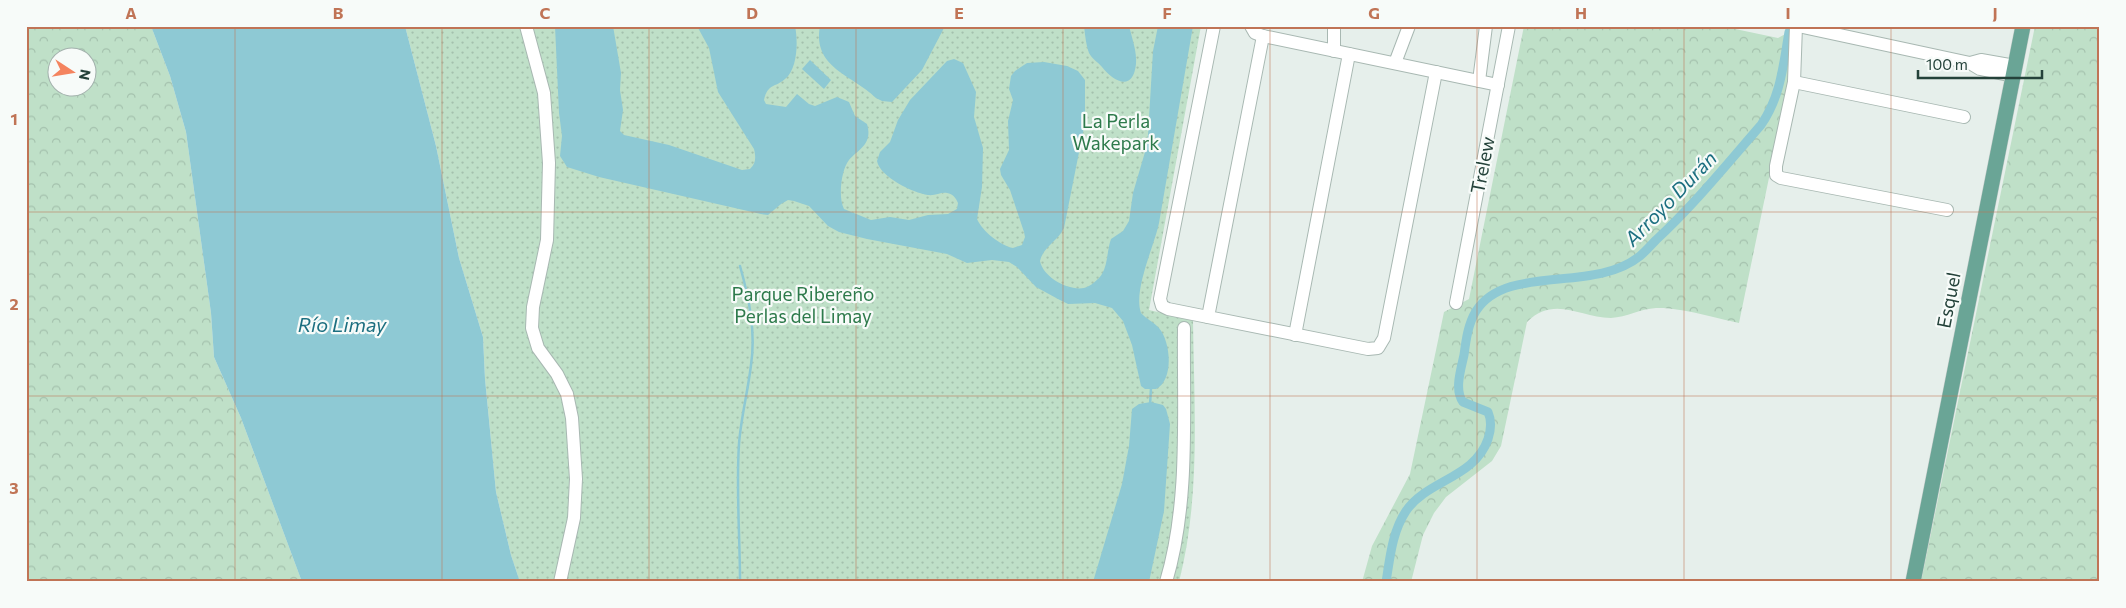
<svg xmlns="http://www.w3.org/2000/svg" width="2126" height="608" font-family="Commissioner,sans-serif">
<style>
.forest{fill:url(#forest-crowns);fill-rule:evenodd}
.park{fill:url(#park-dots)}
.water{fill:#8ec9d4}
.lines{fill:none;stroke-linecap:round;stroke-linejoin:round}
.stream{stroke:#8ec9d4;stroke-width:2.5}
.canal{stroke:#8ec9d4;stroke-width:9}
.minor-casing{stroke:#a8b8b2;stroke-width:14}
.major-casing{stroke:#c2cac8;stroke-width:16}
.minor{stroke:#fff;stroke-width:12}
.major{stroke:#6aa596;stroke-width:15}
.grid{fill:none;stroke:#c07456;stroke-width:1;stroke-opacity:0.55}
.labels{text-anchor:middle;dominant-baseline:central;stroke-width:4.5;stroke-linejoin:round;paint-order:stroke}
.park-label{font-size:19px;fill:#2d7a4b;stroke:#f7fbf9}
.street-label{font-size:19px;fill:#24423a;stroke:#f7fbf9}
.water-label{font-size:20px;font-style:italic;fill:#1c6f80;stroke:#f7fbf9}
.neatline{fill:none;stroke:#c07456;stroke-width:2}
.grid-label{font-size:16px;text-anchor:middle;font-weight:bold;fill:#c07456}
</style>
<defs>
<pattern id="forest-crowns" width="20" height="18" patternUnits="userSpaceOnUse" patternTransform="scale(1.25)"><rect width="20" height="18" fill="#bfe0c8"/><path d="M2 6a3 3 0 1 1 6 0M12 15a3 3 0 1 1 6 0" fill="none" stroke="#a4c1ad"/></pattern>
<pattern id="park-dots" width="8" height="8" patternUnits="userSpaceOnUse" patternTransform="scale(1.25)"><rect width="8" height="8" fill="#bfe0c8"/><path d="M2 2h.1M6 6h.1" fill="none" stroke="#a4c1ad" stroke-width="1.8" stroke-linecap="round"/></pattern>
</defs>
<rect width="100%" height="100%" fill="#e6efeb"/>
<g class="forest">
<path d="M26 26H151L170 76 186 132 211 313 214 357 241 418 302 582H26ZM58 58H88V88H58Z"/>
<path d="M1524 26H1721L1778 38 1789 32V81L1739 323C1716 318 1679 307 1656 308 1640 309 1627 317 1611 318 1580 318 1555 295 1527 322L1501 446 1492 461 1446 497 1434 513 1423 535 1411 582H1362L1372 546 1410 474 1444 312 1469 299Z"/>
<path d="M2035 26H2100V582H1921Z"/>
</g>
<path class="park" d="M405 26H1201L1149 310 1193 320C1194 407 1201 496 1179 582H520L511 555 496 492 485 379 483 337 459 258 436 146Z"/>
<g class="water">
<path d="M151 26H405L436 146 459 258 483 337 485 379 496 492 511 555 520 582H302L241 418 214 357 211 313 186 132 170 76Z"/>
<path d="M555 26H613L621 73 620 90 623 110 620 131 624 135 669 145 742 170 750 169C756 163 756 158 754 149L718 92 709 48 697 26H795C798 40 798 69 785 79 775 88 768 83 764 100L766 104 786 107 797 94 809 104 815 106 837 97 849 102 855 116 867 124C873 144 859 149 849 160 841 170 838 198 844 209L871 220 890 217 909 220 928 215 948 214 957 209 958 203C956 198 953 194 947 193 941 192 935 196 928 195 913 193 880 177 877 161L880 152 890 142 898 120 910 100 947 61 954 59 963 63 976 92 974 117 983 148 982 187 977 219C982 231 1001 246 1013 248L1022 245 1025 237 1024 232 1010 190 1001 175 1000 169 1009 150 1008 121 1013 100 1009 89 1011 76 1015 71 1027 63 1044 62 1067 66 1078 71 1085 80V122L1064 228C1058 241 1043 247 1040 261 1043 277 1068 291 1084 288 1090 287 1099 279 1102 274 1108 264 1107 250 1111 239L1123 231 1129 221 1133 193 1145 152 1148 135 1153 51 1158 26H1193L1159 223C1154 247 1133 290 1141 313 1146 319 1154 322 1159 328 1171 342 1174 380 1156 389H1145L1141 386 1132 345 1123 321 1112 308 1095 303 1068 304 1058 299 1036 287 1017 267 1009 262 992 260 967 263 947 254 867 239 839 232 828 226 809 206 794 201 788 200 781 204 768 215 761 214 599 177 567 167 560 156 562 136 559 113Z"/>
<path d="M820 26H945L922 70 892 102 882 101 876 98C853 75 812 68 820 26Z"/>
<path d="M1084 26H1129C1132 38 1137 52 1136 64 1133 92 1114 82 1102 67 1098 62 1092 59 1089 53 1086 45 1085 34 1084 26Z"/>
<path d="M810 60 831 80 824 89 802 69Z"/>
<path d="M1151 402 1163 405 1166 409 1170 424 1164 511 1149 582H1093L1122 484 1129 446 1132 409 1139 404Z"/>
</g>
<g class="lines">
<g class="stream">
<path d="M1150 405 1151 388"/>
<path d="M740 582C740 536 736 490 739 444 741 417 748 391 751 365 756 331 749 298 740 266"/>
</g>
<path class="canal" d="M1386 582C1390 558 1392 532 1406 511 1427 480 1475 478 1488 439 1491 430 1492 421 1488 412L1463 402C1454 390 1461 369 1464 355 1466 340 1468 324 1476 311 1507 263 1593 294 1640 256 1646 251 1651 245 1656 240 1694 205 1727 164 1761 125 1781 96 1783 66 1789 32"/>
<defs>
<g id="minor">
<path d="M526 26 544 93 549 163 547 240 533 307 532 328 538 348 557 374 567 394 572 418 576 479 574 518 560 582"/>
<path d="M1214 26 1160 299 1162 306 1168 309 1368 349 1378 348 1384 338 1436 72"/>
<path d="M1251 26 1255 33 1263 36 1498 85"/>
<path d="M1334 26V51"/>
<path d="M1796 26 1794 82 1776 166V175L1781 178 1947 210"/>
<path d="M1798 26 1970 63 1980 69 2013 76"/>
<path d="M1395 63 1409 26"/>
<path d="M1970 63 1981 60 2015 66"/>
<path d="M1479 81 1486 26"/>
<path d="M1794 82 1964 117"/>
<path d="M1456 303 1509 26"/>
<path d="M1208 317 1263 36"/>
<path d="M1295 335 1349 54"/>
<path d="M1166 582C1190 501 1183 412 1184 328"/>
</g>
<path id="major" d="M1913 582 2023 26"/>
</defs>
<use href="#minor" class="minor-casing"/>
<use href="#major" class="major-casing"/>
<use href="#minor" class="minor"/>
<use href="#major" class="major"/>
</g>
<path class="grid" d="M235 26V582M442 26V582M649 26V582M856 26V582M1063 26V582M1270 26V582M1477 26V582M1684 26V582M1891 26V582M26 212H2100M26 396H2100"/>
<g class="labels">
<g class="park-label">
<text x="1116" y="120">La Perla<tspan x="1116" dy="22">Wakepark</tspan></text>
<text x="803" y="293">Parque Ribereño<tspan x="803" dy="22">Perlas del Limay</tspan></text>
</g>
<g class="street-label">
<text transform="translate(1482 165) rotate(-79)">Trelew</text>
<text transform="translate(1948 300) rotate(-79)">Esquel</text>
</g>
<g class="water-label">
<text transform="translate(1670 198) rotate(-46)">Arroyo Durán</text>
<text x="342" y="324">Río Limay</text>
</g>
</g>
<rect width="2126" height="608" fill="none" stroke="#f7fbf9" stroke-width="55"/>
<g transform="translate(72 72) rotate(102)"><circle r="24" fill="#f7fbf9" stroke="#a3b1ad"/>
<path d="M0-4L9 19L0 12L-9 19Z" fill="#f4845f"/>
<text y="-8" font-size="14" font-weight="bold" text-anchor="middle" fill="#24423a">N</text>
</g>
<path d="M1918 70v8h124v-8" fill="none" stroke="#24423a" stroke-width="2.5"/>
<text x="1926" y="70" font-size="15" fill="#24423a" stroke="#f7fbf9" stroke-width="4" paint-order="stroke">100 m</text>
<rect x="28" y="28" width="2070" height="552" class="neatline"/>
<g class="grid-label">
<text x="131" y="19">A</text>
<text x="338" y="19">B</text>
<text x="545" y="19">C</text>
<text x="752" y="19">D</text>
<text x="959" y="19">E</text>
<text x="1167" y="19">F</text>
<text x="1374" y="19">G</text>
<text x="1581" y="19">H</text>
<text x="1788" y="19">I</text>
<text x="1995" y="19">J</text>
<text x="14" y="125">1</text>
<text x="14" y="310">2</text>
<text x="14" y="494">3</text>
</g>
</svg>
